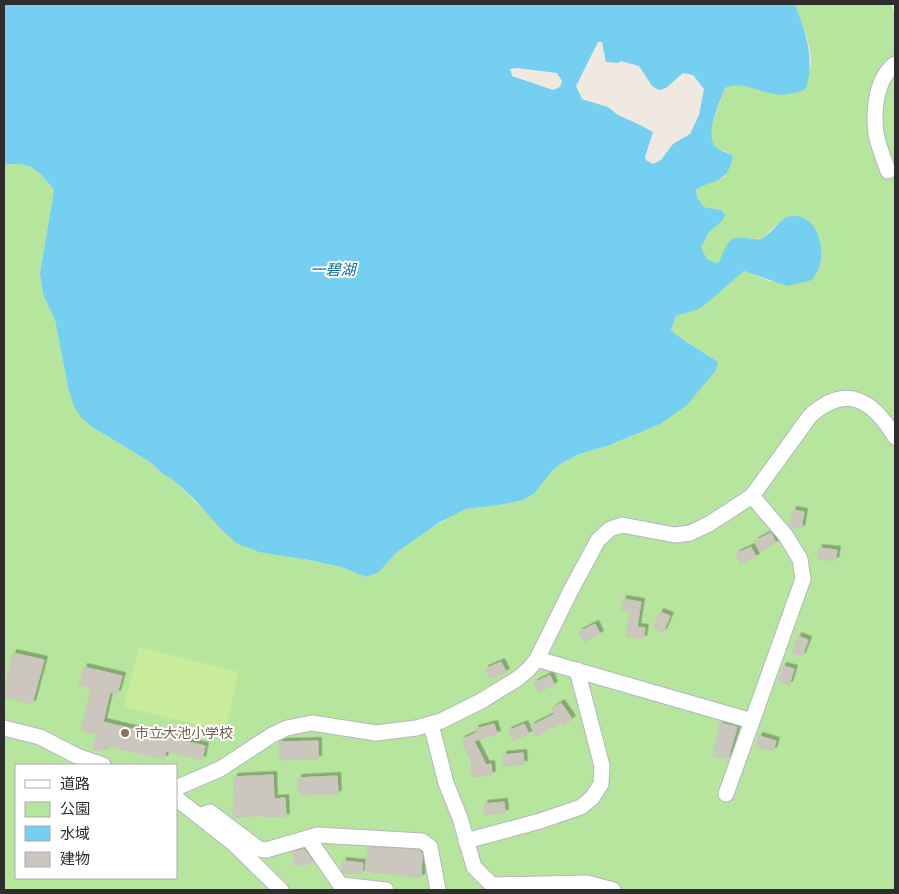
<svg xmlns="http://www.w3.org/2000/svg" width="899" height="894" font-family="'Roboto Condensed','Noto Sans JP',sans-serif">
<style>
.green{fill:#b6e59e;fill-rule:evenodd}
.pitch{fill:#c9ec9a}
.water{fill:#75cff0;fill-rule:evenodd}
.building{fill:#cbc7bf;stroke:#cbc5ba;filter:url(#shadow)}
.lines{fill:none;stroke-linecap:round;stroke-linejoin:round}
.minor-casing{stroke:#b4b7c1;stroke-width:17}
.minor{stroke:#fff;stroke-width:15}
.education-dot{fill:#8d6e63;stroke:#fff;stroke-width:2}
.labels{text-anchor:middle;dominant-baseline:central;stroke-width:4;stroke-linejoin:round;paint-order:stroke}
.education-label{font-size:14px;fill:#785e54;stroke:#fff;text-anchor:start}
.water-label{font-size:15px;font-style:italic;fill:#0d6fa3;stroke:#fff}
</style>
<defs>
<filter id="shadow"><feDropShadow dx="3.5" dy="-3.5" stdDeviation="0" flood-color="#0004"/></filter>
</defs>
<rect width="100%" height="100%" fill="#efe9e1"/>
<path class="green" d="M795 4H892L895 19V890H4V165C31 161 39 170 54 190L40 273 43 294 55 320 69 392 92 427 150 462 164 475 172 479 206 512 298 558 341 567 366 577 379 572 396 553 433 527 450 517 449 515 453 516 465 509 500 505 523 500 535 493 551 472 560 464 580 454 611 445 659 424 693 396 716 370 718 362C703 351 685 343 671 330L676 316 699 309 707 303 744 271 772 282 807 219 793 216 777 224 763 238 752 239 738 237 730 241 719 262 716 263 707 259 701 247 709 232 721 222V210L704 207 697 197 696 190 706 184 725 177 729 153 717 149C715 146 712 142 711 138 709 128 722 99 725 88 741 80 759 89 775 94L810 70C815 52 801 21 795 4ZM16 765H176V878H16Z"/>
<path class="pitch" d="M139 647 239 672 225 731 124 707Z"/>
<path class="water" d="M4 4H795C806 33 815 58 806 89 796 93 786 96 775 94 757 92 742 80 725 88 720 103 702 138 718 149 723 152 729 153 733 156 727 185 716 177 696 190L697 197 704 207 721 210 725 215 721 222 709 232 701 247 707 259 716 263 719 262C722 256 725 246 730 241 739 232 753 243 763 238 773 233 780 216 794 216 817 215 826 249 819 267 818 271 814 276 812 280L787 286 744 271 707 303 699 309 676 316 671 330C685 343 703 351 718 362L716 370 687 405 660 424 610 445 580 454 560 464 551 472 535 493 523 500 500 505 465 509 453 516H450V517L440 522 396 553 379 572 366 577 341 567 309 560 259 552 236 543 221 529 194 499 172 479 164 475 150 462 92 427 81 417 75 408 69 392 55 320 43 294 40 273 54 190C39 170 30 161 4 165ZM598 42H602L606 62 618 63 621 61 639 66 652 86 659 90 666 88 683 73 693 75 704 89 699 115 690 134 673 144 661 160 653 164 646 160 645 157 653 132 640 125 618 115 608 107 582 99 576 86ZM517 68 557 73 562 81 560 87 553 90 512 76 510 69Z"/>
<g class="building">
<path d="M793 510 804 512 801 529 790 526Z"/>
<path d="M771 533 776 543 760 551 755 541Z"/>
<path d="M751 547 756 557 740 564 736 554Z"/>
<path d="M819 548 837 550 835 561 818 559Z"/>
<path d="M623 599 641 602 637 627 645 628 643 639 626 636 630 611 622 610Z"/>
<path d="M660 612 670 616 663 632 653 628Z"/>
<path d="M595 624 600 634 584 642 579 632Z"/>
<path d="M798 636 808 640 802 656 792 653Z"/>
<path d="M13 653 44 660 32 704 4 697V690Z"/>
<path d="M501 662 506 672 490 679 485 669Z"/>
<path d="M783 666 794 669 789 685 778 682Z"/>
<path d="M84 667 122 676 117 694 110 692 103 722 205 746 202 760 166 751 164 759 107 746 104 751 93 749 97 734 81 730 91 688 79 685Z"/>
<path d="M550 675 554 685 539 692 534 683Z"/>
<path d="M561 703 572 719 563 726 561 723 536 736 531 726 555 714 552 709Z"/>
<path d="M720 723 737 727 728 759 713 756Z"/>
<path d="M494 724 497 734 474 741 486 765 491 764 492 775 472 777 471 760 461 740 476 733 475 729Z"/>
<path d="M524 724 529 734 513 741 508 731Z"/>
<path d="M759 736 776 741 773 751 756 747Z"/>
<path d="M318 741V759L280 760 279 742Z"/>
<path d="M523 753 524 764 504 766 503 755Z"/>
<path d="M273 775 274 799 285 798 286 817H263V815L233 818 234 777Z"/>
<path d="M337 776 338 794 299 795 298 778Z"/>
<path d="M504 802 505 813 485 815 484 804Z"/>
<path d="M368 847 419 850 422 854 421 878 365 871Z"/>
<path d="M304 849 314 863 295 866 293 852Z"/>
<path d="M343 861 363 863 362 874 343 873 342 871Z"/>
</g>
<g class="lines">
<defs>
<g id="minor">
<path d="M888 171C884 159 878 146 876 133 873 110 876 79 895 64"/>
<path d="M537 659 752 721"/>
<path d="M431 724 446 783 460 818 474 867 492 885 587 883 613 890"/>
<path d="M4 728 40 737 77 756 103 765"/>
<path d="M176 788 220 769 272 735 287 728 312 723 376 733 416 728 441 721 481 701 517 679 528 670 537 659 571 590 598 540 610 529 622 525 675 535 690 533 709 524 752 496 810 416C846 383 873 400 895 437"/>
<path d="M726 794 803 579 800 559 786 536 752 496"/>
<path d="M176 798 233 843 281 890"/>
<path d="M199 816 210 812 259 849 266 850 318 835 422 841 430 847 438 890"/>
<path d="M308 838 344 890"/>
<path d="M466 841 540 821 581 807 592 798 601 784 602 766 577 670"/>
<path d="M341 885 386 890"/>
</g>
</defs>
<use href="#minor" class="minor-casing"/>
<use href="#minor" class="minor"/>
</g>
<circle class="education-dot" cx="125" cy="733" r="5"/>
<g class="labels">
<g class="education-label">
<text x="135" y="733">市立大池小学校</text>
</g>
<g class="water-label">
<text x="333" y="270">一碧湖</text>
</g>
</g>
<rect width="899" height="894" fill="none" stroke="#2e2e2e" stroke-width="10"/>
<rect x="15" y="764" width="162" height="115" fill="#ffffff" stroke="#ababab"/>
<rect x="25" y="780" width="25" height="8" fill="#ffffff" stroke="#ababab"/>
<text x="60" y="789" font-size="15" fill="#2e2e2e">道路</text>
<rect x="25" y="802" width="25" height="15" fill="#b6e59e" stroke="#ababab"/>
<text x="60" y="814" font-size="15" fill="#2e2e2e">公園</text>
<rect x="25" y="826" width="25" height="15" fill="#75cff0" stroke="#ababab"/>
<text x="60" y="839" font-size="15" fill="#2e2e2e">水域</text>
<rect x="25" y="852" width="25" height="15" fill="#cbc7bf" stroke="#ababab"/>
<text x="60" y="864" font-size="15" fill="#2e2e2e">建物</text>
</svg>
